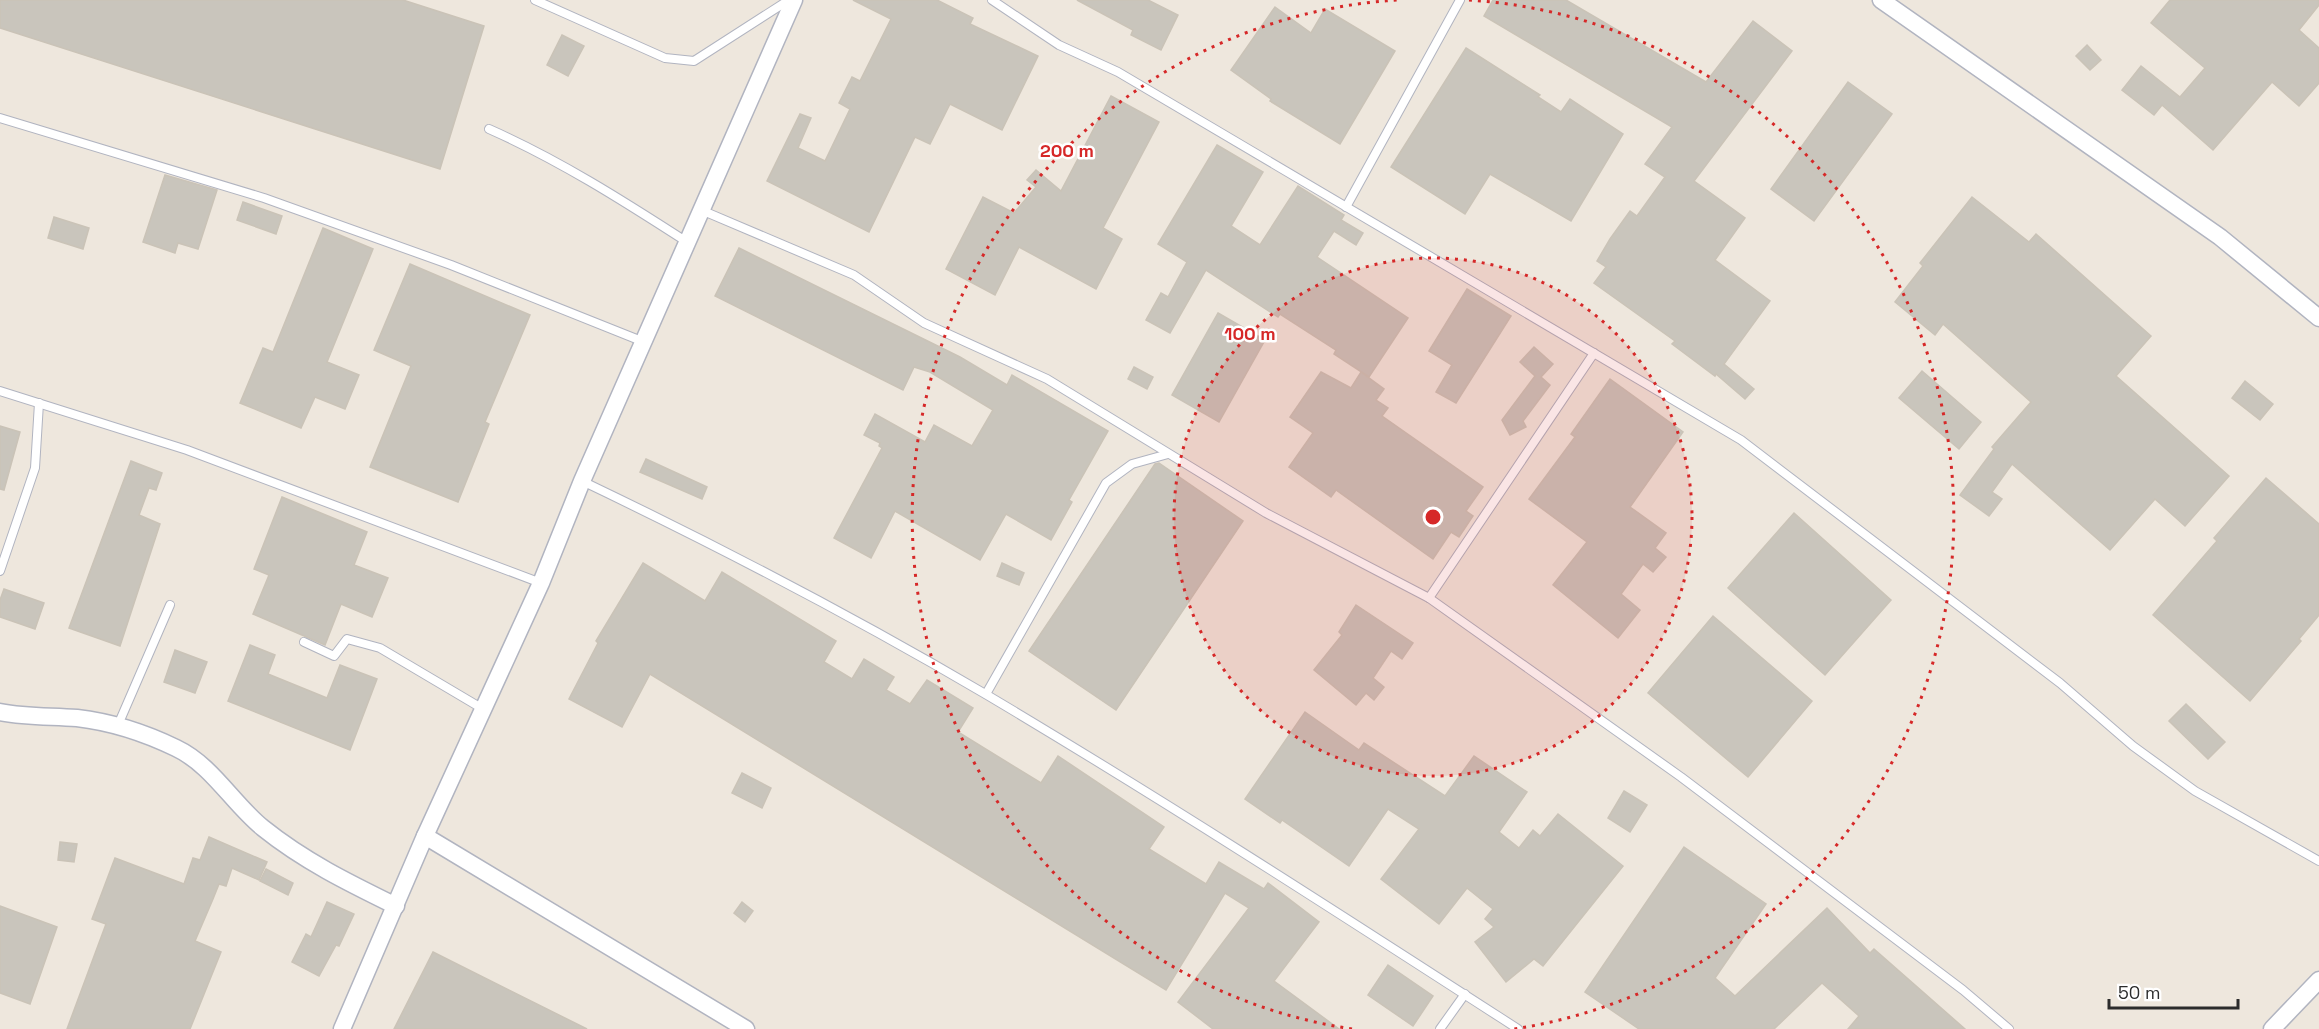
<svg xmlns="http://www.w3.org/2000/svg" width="2319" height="1029" font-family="'Space Grotesk',sans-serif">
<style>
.building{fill:#c9c5bc;stroke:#cac3b7;stroke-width:1.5}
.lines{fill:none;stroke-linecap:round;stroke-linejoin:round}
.lane-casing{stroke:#b1b4c0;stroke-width:10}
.street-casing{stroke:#b1b4c0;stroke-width:19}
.lane{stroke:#fff;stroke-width:8}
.street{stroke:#fff;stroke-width:16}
.ring{fill:none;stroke:#d62828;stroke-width:3;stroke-dasharray:3 6}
.centre{fill:#d62828;stroke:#fff;stroke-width:3}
.ring-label{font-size:18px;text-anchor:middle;font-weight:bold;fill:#d62828;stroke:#fff;stroke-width:5;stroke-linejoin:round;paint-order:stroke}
</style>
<rect width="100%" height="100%" fill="#eee7dd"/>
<g class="building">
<path d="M0 0H403L484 26 440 169 0 28Z"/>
<path d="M853 0H937L973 18 970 24 1038 56 1002 130 950 104 930 144 915 137 869 232 767 181 800 114 811 118 798 148 825 161 850 109 839 103 852 77 860 81 891 19Z"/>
<path d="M1077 0H1148L1178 15 1161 50 1131 35 1133 30Z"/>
<path d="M1493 0H1566L1706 82 1753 21 1792 51 1694 181 1745 218 1715 260 1770 301 1724 364 1754 389 1745 399 1716 374 1715 376 1672 344 1675 341 1594 283 1606 267 1597 261 1610 239 1630 211 1637 216 1665 177 1645 164 1672 127 1484 16Z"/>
<path d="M2170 0H2319V5L2299 30 2319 48V83L2299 106 2272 82 2213 150 2162 105 2154 115 2122 90 2141 66 2180 97 2205 68 2151 23Z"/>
<path d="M1275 7 1311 33 1325 9 1395 51 1340 144 1270 101 1271 99 1231 70Z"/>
<path d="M562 35 584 46 568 76 547 65Z"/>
<path d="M2087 45 2101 60 2090 70 2076 56Z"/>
<path d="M1466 48 1540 95 1538 97 1561 112 1570 99 1623 134 1571 221 1490 174 1465 214 1391 167Z"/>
<path d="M1848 82 1892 114 1814 221 1771 189Z"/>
<path d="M1111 96 1159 122 1103 228 1122 239 1096 289 1019 247 995 295 946 269 983 197 1014 213 1036 187 1027 180 1036 170 1061 191Z"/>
<path d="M1217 145 1263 172 1231 226 1260 245 1298 186 1344 215 1341 220 1363 233 1356 245 1334 231 1317 257 1408 318 1369 377 1334 354 1336 350 1280 314 1278 317 1206 270 1170 333 1146 320 1161 293 1168 297 1187 262 1158 244Z"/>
<path d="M165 175 217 190 198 249 178 243 175 253 143 242Z"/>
<path d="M1972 197 2029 242 2036 234 2151 336 2116 376 2229 476 2185 526 2155 499 2110 550 2012 464 1992 492 2002 499 1989 516 1960 495 1994 449 1992 447 2031 402 1943 324 1935 335 1895 302 1923 266 1920 263Z"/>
<path d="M243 202 282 216 276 234 237 220Z"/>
<path d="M54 217 89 228 83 249 48 238Z"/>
<path d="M323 228 373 249 327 362 359 375 345 409 315 397 301 428 240 403 263 348 273 352Z"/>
<path d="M739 248 960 357 1007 385 1012 375 1108 431 1069 500 1072 502 1051 540 1006 514 980 560 895 511 871 558 834 538 882 448 879 446 880 443 864 435 875 414 925 442 934 425 972 446 993 410 930 372 914 367 903 390 715 296Z"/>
<path d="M410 264 530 315 485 422 489 424 458 502 370 467 411 366 374 350Z"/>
<path d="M1467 289 1511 316 1456 403 1436 392 1452 365 1429 351Z"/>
<path d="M1218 313 1265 340 1219 422 1172 395Z"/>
<path d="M1534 347 1553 364 1541 377 1550 385 1523 421 1526 427 1510 435 1502 420 1535 376 1520 362Z"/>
<path d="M1134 367 1153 377 1147 389 1128 379Z"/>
<path d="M1922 371 1981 422 1959 449 1899 398Z"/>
<path d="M1321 372 1351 388 1361 372 1384 389 1376 400 1388 408 1382 416 1483 487 1466 511 1473 516 1459 537 1451 532 1433 559 1336 490 1331 497 1289 467 1313 433 1290 417Z"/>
<path d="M1610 379 1683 432 1630 507 1666 533 1655 548 1666 557 1653 572 1643 564 1621 594 1640 610 1618 638 1553 585 1587 542 1529 499 1575 437 1571 434Z"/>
<path d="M2245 381 2273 404 2260 420 2232 398Z"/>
<path d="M0 426 20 432 4 490 0 489Z"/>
<path d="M646 459 707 487 702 499 640 472Z"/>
<path d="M131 461 162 473 156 490 149 488 139 515 160 524 120 646 69 628Z"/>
<path d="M1159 463 1243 521 1116 710 1029 651 1155 464Z"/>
<path d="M2266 478 2319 524V615L2299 639 2301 641 2250 701 2153 615 2217 541 2214 538Z"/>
<path d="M282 497 367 532 354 565 388 578 372 617 341 604 325 645 253 614 269 575 254 569Z"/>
<path d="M1794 513 1891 600 1825 675 1728 588Z"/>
<path d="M643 563 705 601 722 572 836 641 824 662 852 679 864 659 894 677 886 690 910 704 927 680 973 708 958 732 1041 783 1058 756 1164 827 1149 849 1206 884 1219 862 1264 889 1268 883 1319 922 1274 981 1339 1029H1213L1178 1002 1249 908 1225 893 1166 990 650 674 622 727 569 699 598 643 596 641Z"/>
<path d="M1002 563 1024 573 1019 585 997 576Z"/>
<path d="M4 589 44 603 35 629 0 617V600Z"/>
<path d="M1356 605 1413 643 1402 659 1391 651 1373 678 1384 687 1374 700 1366 693 1356 705 1314 670 1342 635 1339 632Z"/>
<path d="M1713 616 1812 701 1748 777 1648 693Z"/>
<path d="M250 645 275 655 268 674 327 698 340 665 377 679 350 750 228 701Z"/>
<path d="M175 650 207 662 195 693 164 682Z"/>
<path d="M2186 704 2225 742 2208 759 2169 721Z"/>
<path d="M1305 712 1359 750 1364 743 1445 796 1474 756 1527 792 1499 832 1519 848 1533 830 1540 836 1558 814 1623 866 1543 966 1534 959 1506 982 1475 942 1494 927 1485 919 1493 909 1467 888 1439 924 1381 879 1419 829 1388 809 1349 866 1282 820 1280 823 1245 799Z"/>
<path d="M742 773 771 788 762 808 732 793Z"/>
<path d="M1624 791 1647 805 1630 832 1608 818Z"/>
<path d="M209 837 267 862 259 880 232 868 226 886 219 884 213 899 195 941 221 952 190 1029H67L106 924 92 919 115 858 184 884 193 858 200 860Z"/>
<path d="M60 842 77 844 74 862 58 860Z"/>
<path d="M1684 847 1766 904 1715 978 1735 996 1827 908 1870 953 1874 949 1965 1029H1848L1859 1016 1822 983 1774 1029H1639L1585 992Z"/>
<path d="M266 869 293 883 288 895 260 881Z"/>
<path d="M327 902 354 914 339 946 336 945 319 976 292 962 306 934 311 937Z"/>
<path d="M742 902 753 911 745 922 734 913Z"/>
<path d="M0 906 57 927 30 1004 0 993Z"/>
<path d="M433 952 587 1029H394Z"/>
<path d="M1388 965 1433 996 1413 1026 1368 995Z"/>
</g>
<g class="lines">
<defs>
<g id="lane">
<path d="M535 0 665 58 694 61 789 0"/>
<path d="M992 0 1059 45 1118 72 1741 440 2060 683 2133 746 2195 791 2319 861"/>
<path d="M0 118 264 198 451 265 644 342"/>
<path d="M489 129C559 160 622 200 687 242"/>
<path d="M1346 207 1460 0"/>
<path d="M701 210 854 275 924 323 1047 379 1266 513 1429 598 1681 777 1963 990 2009 1029"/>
<path d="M0 391 187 450 541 583"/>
<path d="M582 481C720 547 856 618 987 695 1167 802 1343 916 1518 1029"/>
<path d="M0 571 35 468 39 403"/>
<path d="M1429 598 1594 353"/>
<path d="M304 642 334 656 347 639 380 648 483 709"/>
<path d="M986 694 1106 483 1132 464 1168 454"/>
<path d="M118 725 170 605"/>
<path d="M1440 1029 1465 994"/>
</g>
<g id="street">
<path d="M1881 0 2220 237 2319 318"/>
<path d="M0 712C26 717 51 716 77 718 111 722 145 733 176 748 212 765 233 804 263 828 304 861 349 883 396 906"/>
<path d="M425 836 746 1029"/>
<path d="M342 1029 425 836 541 583 582 481 794 0"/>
<path d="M2272 1029 2319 980"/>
</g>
</defs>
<use href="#lane" class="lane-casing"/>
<use href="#street" class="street-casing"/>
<use href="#lane" class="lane"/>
<use href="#street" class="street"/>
</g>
<circle cx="1433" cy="517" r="259" fill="#d62828" fill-opacity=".12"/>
<g class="ring">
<circle cx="1433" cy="517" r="259"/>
<path d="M1352 1029A518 518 0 0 1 1397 0M1469 0A518 518 0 0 1 1514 1029"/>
</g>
<circle cx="1433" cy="517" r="9" class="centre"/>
<g class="ring-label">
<text x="1067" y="157">200 m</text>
<text x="1250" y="340">100 m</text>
</g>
<path d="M2109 999v9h129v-9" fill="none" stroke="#2c2c2c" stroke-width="3"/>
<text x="2118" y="999" font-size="18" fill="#2c2c2c" stroke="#ffffff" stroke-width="4.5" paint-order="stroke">50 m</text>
</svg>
